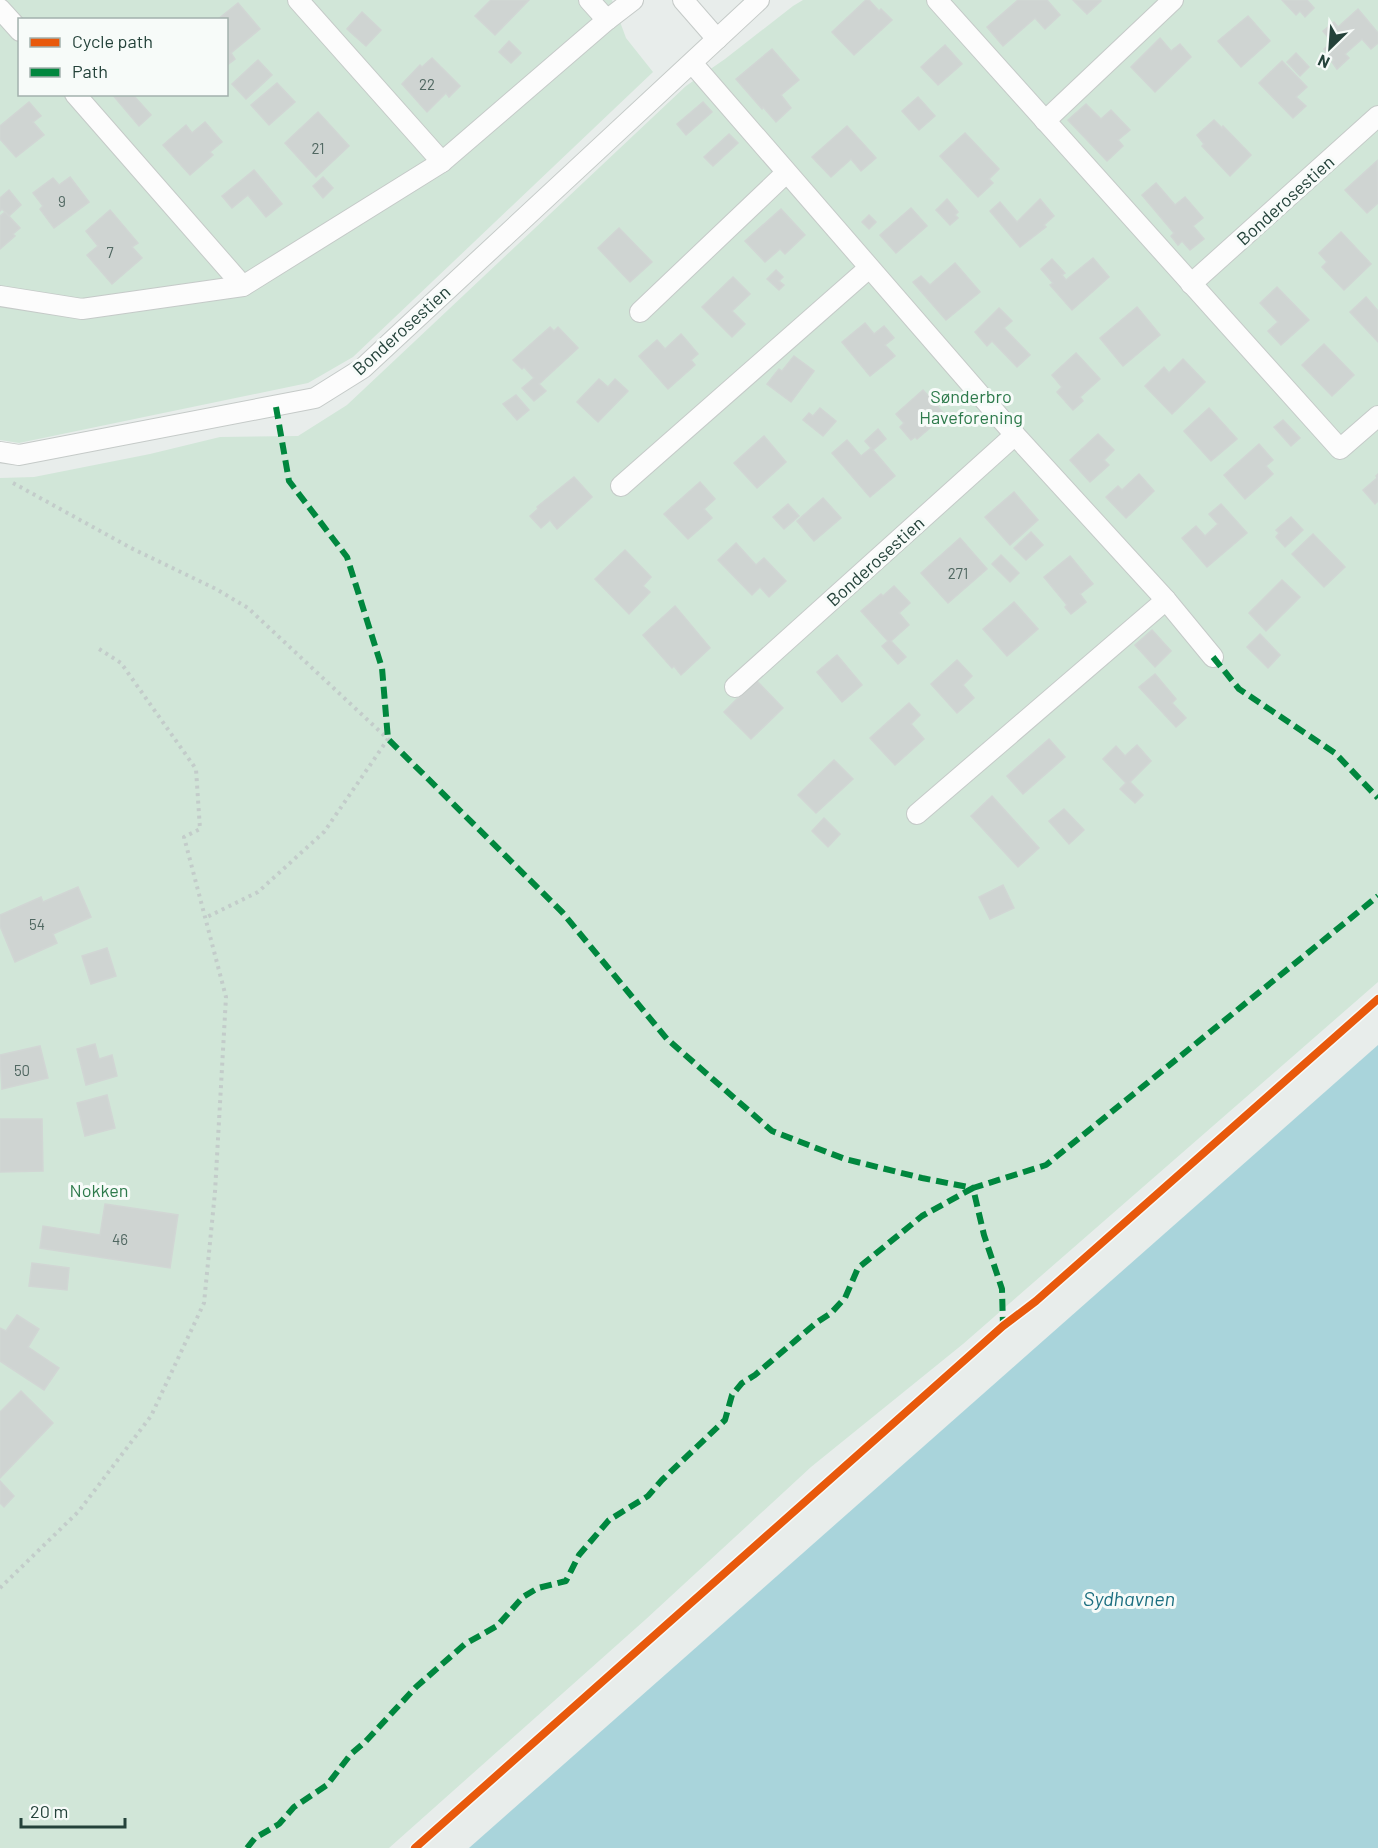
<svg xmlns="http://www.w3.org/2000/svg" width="1378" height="1848" font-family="Barlow,sans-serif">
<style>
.green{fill:#d1e6d8;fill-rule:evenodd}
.water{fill:#a9d4db}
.building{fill:#cfd4d2;stroke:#d1d6d4;stroke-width:1.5}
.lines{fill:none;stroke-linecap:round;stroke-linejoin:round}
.lane-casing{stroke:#c5cac8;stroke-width:22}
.path{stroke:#c3ccca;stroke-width:4;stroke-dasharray:3 4.5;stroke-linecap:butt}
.lane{stroke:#fcfcfc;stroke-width:20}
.quiet{stroke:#00873e;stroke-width:6;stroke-dasharray:12 6;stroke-linecap:butt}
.cycleway-casing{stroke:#f7fbf9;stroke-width:11}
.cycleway{stroke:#e8590c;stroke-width:8}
.labels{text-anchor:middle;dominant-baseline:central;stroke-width:6;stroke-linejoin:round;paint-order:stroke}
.number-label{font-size:15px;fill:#506761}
.street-label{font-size:18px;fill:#24423a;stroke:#f7fbf9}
.park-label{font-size:18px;fill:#2d7a4b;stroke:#f7fbf9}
.water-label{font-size:20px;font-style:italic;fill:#1c6f80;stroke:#f7fbf9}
</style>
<rect width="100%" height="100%" fill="#e8edeb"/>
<g class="green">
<path d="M0 0H612L626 38 653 72 353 357 308 383 19 443 0 440ZM20 20H226V94H20Z"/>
<path d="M803 0H1378V982L963 1344 811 1467 645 1620 389 1848H0V478L34 477 150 454 220 437 298 436 347 405 686 86 725 59 793 6Z"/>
</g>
<path class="water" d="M1378 1045V1848H469Z"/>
<g class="building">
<path d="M491 0H529L495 35 475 16Z"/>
<path d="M866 0H869L879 11 881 9 892 20 854 55 832 32Z"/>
<path d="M1018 0H1047L1060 15 1045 29 1035 18 1003 46 987 27Z"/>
<path d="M1073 0H1100L1101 1 1087 14Z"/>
<path d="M1282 0H1307L1314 8 1305 17 1300 11 1296 15Z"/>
<path d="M238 3 260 29 231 53 235 59 226 66V52L228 50 226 48V20H217Z"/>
<path d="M1358 9 1378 33V43L1371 49 1362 39 1345 54 1349 58 1337 69 1332 62 1334 60 1324 49 1332 42 1323 31 1334 22 1338 27Z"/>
<path d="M362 12 381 30 366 46 347 29Z"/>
<path d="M1248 16 1270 41 1241 67 1218 41Z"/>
<path d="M1160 38 1171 51 1180 44 1191 57 1155 92 1131 67Z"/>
<path d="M509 41 521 53 511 63 499 52Z"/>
<path d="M945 45 962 64 938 85 921 67Z"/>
<path d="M772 49 799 80 781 95 791 108 776 122 763 107 762 109 736 79Z"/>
<path d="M1296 53 1309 67 1300 76 1287 62Z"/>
<path d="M432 58 460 86 449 97 446 93 427 112 402 84 420 65 422 67Z"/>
<path d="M258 60 272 75 246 99 232 84Z"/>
<path d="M1282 61 1307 87 1296 97 1306 106 1293 118 1259 83Z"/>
<path d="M277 83 295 102 269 125 251 105Z"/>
<path d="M112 94H135L134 96 151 115 139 126Z"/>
<path d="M918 97 935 116 919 130 902 111Z"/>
<path d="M29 102 41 116 33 122 44 135 16 157 0 139V126Z"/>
<path d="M703 102 712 112 686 135 677 124Z"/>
<path d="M1086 104 1101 119 1111 110 1130 130 1118 140 1123 146 1107 161 1068 120Z"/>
<path d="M318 112 349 146 316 177 285 143Z"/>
<path d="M1214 120 1222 128 1223 126 1251 155 1230 176 1202 146 1204 144 1197 135Z"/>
<path d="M205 122 222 142 210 152 213 155 190 175 163 145 186 125 192 133Z"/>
<path d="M847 126 876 158 861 171 851 159 831 177 812 157Z"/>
<path d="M965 133 999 169 989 179 993 183 978 197 940 156Z"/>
<path d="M729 134 738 143 713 166 704 157Z"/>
<path d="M1377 161 1378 203 1367 213 1345 190Z"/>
<path d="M254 170 282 204 266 217 248 195 232 208 222 196Z"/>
<path d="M70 177 89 202 54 228 40 209 43 206 33 193 53 178 59 185Z"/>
<path d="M323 177 333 188 323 198 313 186Z"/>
<path d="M1156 183 1175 205 1185 197 1203 218 1193 226 1204 239 1190 250 1182 241 1178 245 1171 236 1174 233 1142 195Z"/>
<path d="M9 190 21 205 9 216 2 209 0 211V198Z"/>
<path d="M947 199 958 212 955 215 958 218 950 225 936 210Z"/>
<path d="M1040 199 1054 216 1044 225 1046 227 1020 247 990 211 1000 202 1017 222Z"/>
<path d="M911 208 927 226 896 253 880 235Z"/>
<path d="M781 209 805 235 785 254 780 249 765 262 745 241Z"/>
<path d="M110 210 138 243 132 247 142 258 112 284 87 255 98 246 86 231Z"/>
<path d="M5 212 20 228 13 234 15 236 0 249V216Z"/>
<path d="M869 215 876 222 869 229 862 222Z"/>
<path d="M619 228 652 262 630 282 598 248Z"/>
<path d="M1341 232 1371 264 1344 290 1322 267 1327 262 1319 253Z"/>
<path d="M1093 258 1109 277 1072 310 1050 285 1053 283 1041 269 1052 259 1065 273 1062 275 1066 280Z"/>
<path d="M955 263 980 292 946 320 913 282 921 276 930 285Z"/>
<path d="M776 270 783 277 779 281 784 285 779 290 767 279Z"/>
<path d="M733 277 750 294 732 311 745 324 732 337 702 307Z"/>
<path d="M1277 287 1309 320 1281 345 1268 331 1278 322 1260 303Z"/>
<path d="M1366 297 1378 311V342L1350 312Z"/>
<path d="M1137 307 1160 335 1123 366 1100 338Z"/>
<path d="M999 308 1012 321 1004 328 1030 355 1017 367 992 341 987 346 975 332Z"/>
<path d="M865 323 874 334 884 326 894 338 885 345 895 356 870 376 842 342Z"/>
<path d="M550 327 554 331 558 327 578 348 539 384 546 391 534 401 522 388 534 378 524 367 522 369 513 360Z"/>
<path d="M681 334 698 354 691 360 695 365 668 389 639 356 657 340 665 349Z"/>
<path d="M1324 344 1354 375 1332 396 1302 365Z"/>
<path d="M1076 353 1100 379 1080 397 1083 401 1073 410 1057 392 1062 387 1052 375Z"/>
<path d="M794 356 814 371 791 402 767 384 779 369 782 371Z"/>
<path d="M1183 359 1205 382 1172 414 1145 386 1164 367 1169 373Z"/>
<path d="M599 379 608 387 615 379 628 391 598 422 577 402Z"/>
<path d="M923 390 945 415 917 439 915 437 911 440 900 427 904 423 896 414Z"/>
<path d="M516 395 529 410 517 420 503 404Z"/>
<path d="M820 408 836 421 823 436 803 420 809 413 813 416Z"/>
<path d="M1209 408 1237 439 1211 461 1184 431Z"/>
<path d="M1283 420 1300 438 1291 446 1274 427Z"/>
<path d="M878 429 886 439 873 450 895 476 870 497 832 453 847 440 861 456 871 448 865 441Z"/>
<path d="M1098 434 1114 450 1104 460 1109 465 1090 482 1070 460Z"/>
<path d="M764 436 786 462 757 488 734 463Z"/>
<path d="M1259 444 1273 460 1266 466 1273 474 1245 499 1224 475Z"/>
<path d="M1139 474 1154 491 1126 518 1106 497 1118 486 1122 490Z"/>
<path d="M1378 474V501L1375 504 1363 490 1377 478 1376 476Z"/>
<path d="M574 477 592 497 557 529 550 520 541 528 530 516 538 509 537 507Z"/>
<path d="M700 482 715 499 704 509 712 518 688 539 664 514Z"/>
<path d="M1014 492 1038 520 1010 545 985 517Z"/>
<path d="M823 498 841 518 814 541 797 521Z"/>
<path d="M788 504 799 516 784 529 773 517Z"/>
<path d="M1221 504 1247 533 1207 567 1182 538 1196 526 1205 536 1218 524 1209 514Z"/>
<path d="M1291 517 1303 530 1285 547 1276 537 1279 533 1276 530Z"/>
<path d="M1031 532 1043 545 1026 560 1014 548Z"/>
<path d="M1313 534 1345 567 1324 587 1292 554Z"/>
<path d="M960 538 987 569 948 603 921 573Z"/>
<path d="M736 543 756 565 764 558 786 581 769 597 760 587 752 595 718 560Z"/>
<path d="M625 550 651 577 643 586 650 592 629 614 595 579Z"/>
<path d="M1001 555 1019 573 1010 582 992 564Z"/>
<path d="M1070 556 1093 584 1080 594 1086 602 1071 614 1065 607 1067 605 1044 577Z"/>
<path d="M1282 580 1300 597 1266 631 1249 613Z"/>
<path d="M894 586 910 603 899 613 909 625 891 641 906 657 898 664 882 646 888 641 861 611 881 594 883 596Z"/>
<path d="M1014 602 1038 629 1007 656 983 629Z"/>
<path d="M675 606 710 648 681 675 674 666 672 668 643 635Z"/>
<path d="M1152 630 1171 651 1155 667 1135 645Z"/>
<path d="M1260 634 1280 655 1268 668 1247 647Z"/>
<path d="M837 655 862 685 842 702 817 672Z"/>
<path d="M957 660 972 676 963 685 974 698 957 713 931 684Z"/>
<path d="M1155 674 1176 699 1172 703 1186 718 1176 727 1139 687Z"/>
<path d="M756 680 783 708 751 739 724 712Z"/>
<path d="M909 703 920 715 911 724 924 739 895 765 870 738Z"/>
<path d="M1049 739 1065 757 1023 794 1007 776Z"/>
<path d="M1137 745 1151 761 1130 782 1143 795 1135 803 1120 789 1126 783 1103 759 1116 746 1125 756Z"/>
<path d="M834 760 853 779 816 813 798 795Z"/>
<path d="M992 796 1039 848 1018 867 971 816Z"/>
<path d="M1064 809 1084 830 1069 844 1049 821Z"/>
<path d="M824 818 840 834 828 847 812 831Z"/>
<path d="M1003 885 1014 908 990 919 979 897Z"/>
<path d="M78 887 91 917 53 934 57 943 15 962 0 926V915L41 897 43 902Z"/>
<path d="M107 948 116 976 91 984 82 956Z"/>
<path d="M95 1044 99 1059 112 1055 117 1076 86 1085 77 1049Z"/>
<path d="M40 1046 48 1078 2 1089 0 1055Z"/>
<path d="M107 1095 115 1128 85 1136 77 1103Z"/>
<path d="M0 1119H42L43 1171 0 1172Z"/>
<path d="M105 1204 178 1215 170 1268 40 1248 43 1226 100 1235Z"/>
<path d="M32 1263 69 1268 67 1290 29 1286Z"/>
<path d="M17 1315 39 1329 28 1347 59 1368 44 1390 0 1361V1328L6 1331Z"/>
<path d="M21 1391 53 1423 0 1478V1412Z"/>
<path d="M0 1481 14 1496 4 1507 0 1503Z"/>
</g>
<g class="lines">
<defs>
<g id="lane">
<path d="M298 0 442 162"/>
<path d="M589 0 607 20"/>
<path d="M683 0 717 39"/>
<path d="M937 0 1340 449 1378 416"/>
<path d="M0 9 20 31"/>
<path d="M692 63 1015 435 1166 600 1213 657"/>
<path d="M75 94 243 286"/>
<path d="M1045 121 1173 0"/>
<path d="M1191 284 1378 116"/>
<path d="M0 296 82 309 243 286 442 162 607 20 633 0"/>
<path d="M640 312 786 173"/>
<path d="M0 452 19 455 315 398 363 368 759 0"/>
<path d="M621 486 869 268"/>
<path d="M735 687 1015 435"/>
<path d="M917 814 1166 600"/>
</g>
</defs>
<use href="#lane" class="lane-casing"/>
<g class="path">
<path d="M13 483 131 548 216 589 248 608 388 739 324 832 258 892 205 918"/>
<path d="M0 1588 79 1511 151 1416 204 1303 215 1192 226 997 184 837 200 829 196 769 121 663 96 647"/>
</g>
<use href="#lane" class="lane"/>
<g class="quiet">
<path d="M276 407 289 481 347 557 382 668 388 739 562 912 667 1039 772 1131 845 1159 922 1178 973 1188 1046 1165 1378 896"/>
<path d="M1213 657 1239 689 1335 753 1378 798"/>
<path d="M247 1848 255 1838 279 1824 294 1807 327 1785 351 1754 366 1741 416 1687 465 1644 497 1626 523 1597 538 1588 566 1581 579 1555 609 1520 648 1496 662 1480 725 1420 732 1395 742 1383 755 1375 816 1323 831 1313 845 1298 858 1268 922 1216 973 1188 984 1235 1002 1289 1003 1326"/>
</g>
<defs>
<path id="cycleway" d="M415 1848 1003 1326 1036 1301 1378 999"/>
</defs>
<use href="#cycleway" class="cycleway-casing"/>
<use href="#cycleway" class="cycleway"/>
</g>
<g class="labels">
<g class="number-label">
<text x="427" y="84">22</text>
<text x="318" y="148">21</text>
<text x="62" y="201">9</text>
<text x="110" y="252">7</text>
<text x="958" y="573">271</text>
<text x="37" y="924">54</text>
<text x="22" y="1070">50</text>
<text x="120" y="1239">46</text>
</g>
<g class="street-label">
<text transform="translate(1285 200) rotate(-42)">Bonderosestien</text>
<text transform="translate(401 330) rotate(-42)">Bonderosestien</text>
<text transform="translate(875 561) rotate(-42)">Bonderosestien</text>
</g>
<g class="park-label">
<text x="971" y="396">Sønderbro<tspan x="971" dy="21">Haveforening</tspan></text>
<text x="99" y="1190">Nokken</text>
</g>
<g class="water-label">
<text x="1129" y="1598">Sydhavnen</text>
</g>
</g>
<rect x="18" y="18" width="210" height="78" fill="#f7fbf9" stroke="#a3b1ad" stroke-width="1.5"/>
<rect x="30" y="38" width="30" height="9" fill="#e8590c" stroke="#a3b1ad" stroke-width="1.5"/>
<text x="72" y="48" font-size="18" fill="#24423a">Cycle path</text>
<rect x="30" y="68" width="30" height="9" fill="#00873e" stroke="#a3b1ad" stroke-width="1.5"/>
<text x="72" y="78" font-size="18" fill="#24423a">Path</text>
<g transform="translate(1330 48) rotate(205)" stroke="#f7fbf9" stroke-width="4.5" paint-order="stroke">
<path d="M0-4.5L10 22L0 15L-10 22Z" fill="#24423a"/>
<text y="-9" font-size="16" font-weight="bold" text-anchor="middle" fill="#24423a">N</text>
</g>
<path d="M21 1818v9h104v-9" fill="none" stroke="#24423a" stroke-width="3"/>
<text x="30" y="1818" font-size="18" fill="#24423a" stroke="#f7fbf9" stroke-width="4.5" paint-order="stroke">20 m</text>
</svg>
